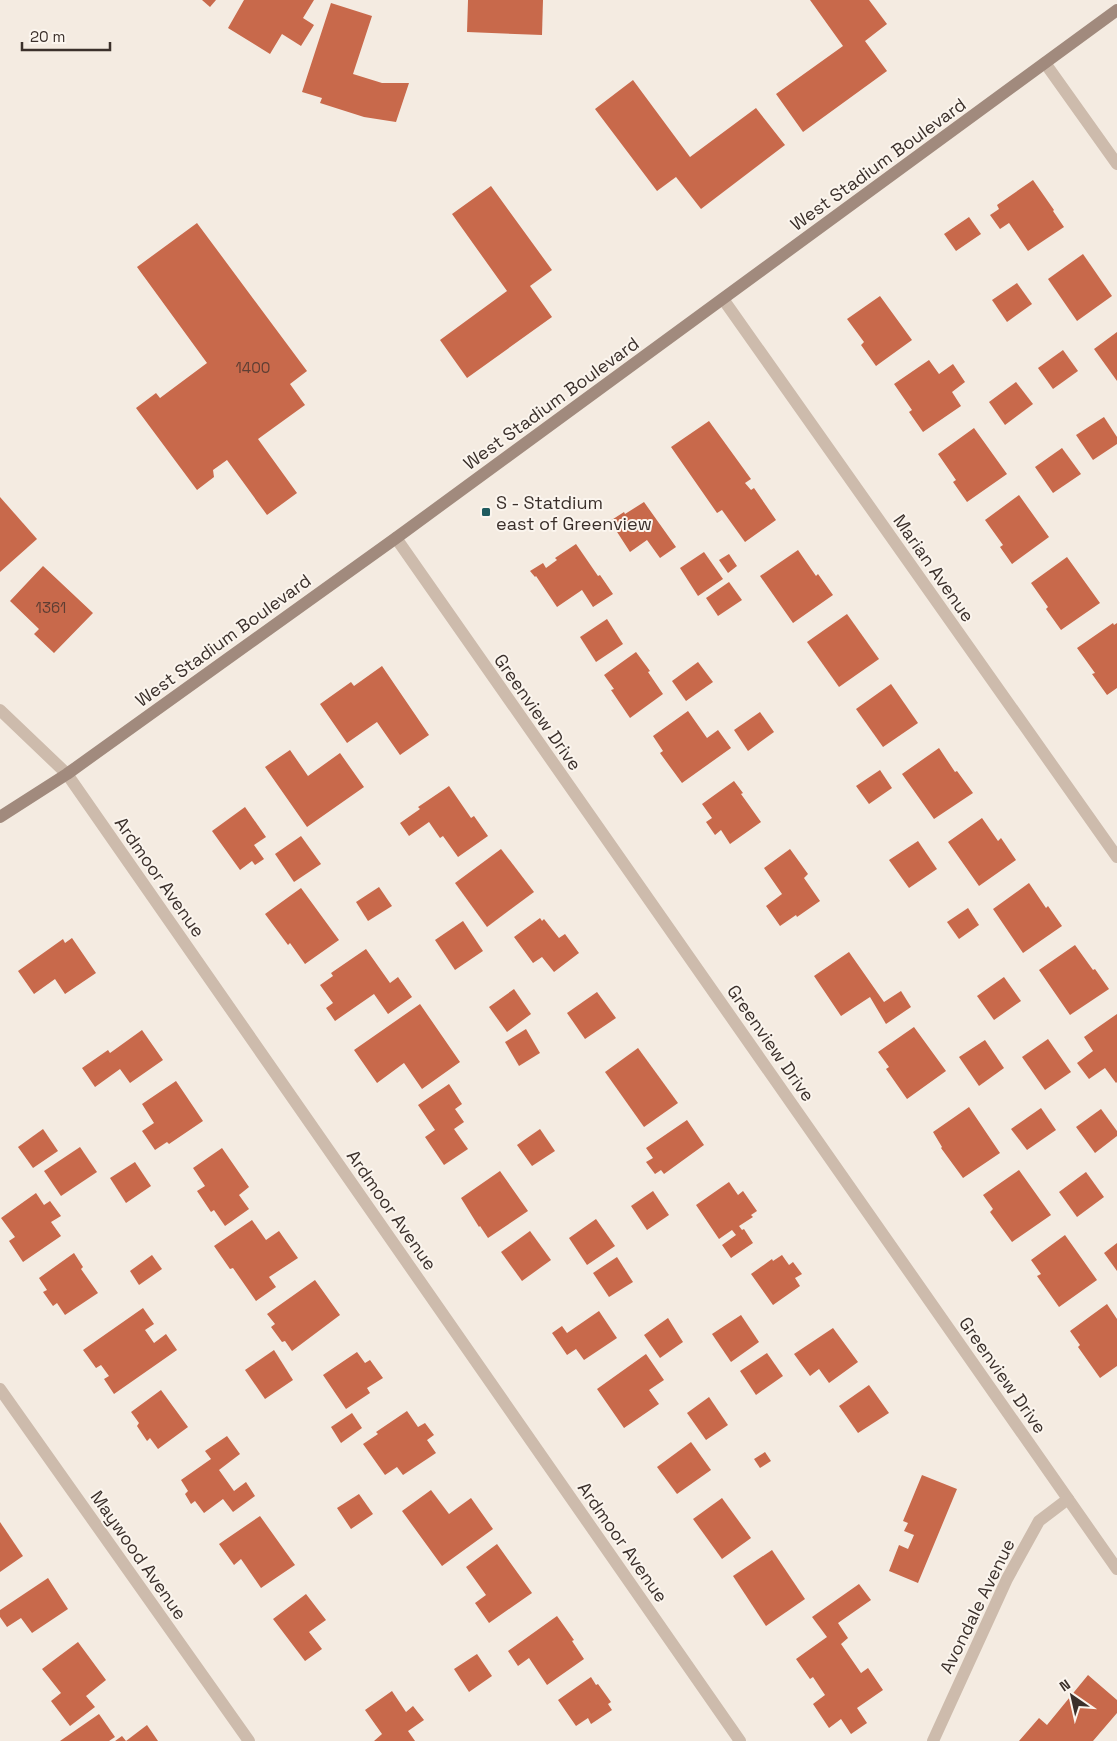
<svg xmlns="http://www.w3.org/2000/svg" width="1117" height="1741" font-family="'Space Grotesk',sans-serif">
<style>
.building{fill:#c8694b}
.lines{fill:none;stroke-linecap:round;stroke-linejoin:round}
.street{stroke:#cdbbac;stroke-width:12}
.secondary{stroke:#a18a7d;stroke-width:12}
.poi-dot{fill:#1f5a5e;stroke:#fbf5ee;stroke-width:2}
.labels{text-anchor:middle;dominant-baseline:central;stroke-width:4;stroke-linejoin:round;paint-order:stroke}
.number-label{font-size:15px;fill:#5e3e33}
.street-label{font-size:18px;fill:#3b302b;stroke:#fbf5ee}
.poi-label{font-size:18px;fill:#3b302b;stroke:#fbf5ee;text-anchor:start}
</style>
<rect width="100%" height="100%" fill="#f4ebe1"/>
<g class="building">
<path d="M202 0H216L210 7Z"/>
<path d="M244 0H314L303 18 314 25 301 46 282 34 270 54 228 28Z"/>
<path d="M468 0H543L542 35 467 32Z"/>
<path d="M810 0H869L887 24 865 41 887 71 803 132 776 94 843 46Z"/>
<path d="M331 3 372 16 353 74 382 83H409L396 122 364 117 320 103 322 98 302 92Z"/>
<path d="M633 80 690 157 756 108 785 145 701 209 676 177 657 191 595 109Z"/>
<path d="M1033 180 1054 210 1053 211 1064 227 1028 251 1009 223 1000 229 990 215 999 209 997 205Z"/>
<path d="M491 186 552 270 530 286 552 317 467 378 440 340 507 291 452 214Z"/>
<path d="M969 217 981 234 956 251 944 234Z"/>
<path d="M197 223 307 371 290 384 305 405 258 439 297 493 267 515 227 460 213 470 214 477 197 490 136 408 156 393 160 398 207 363 137 267Z"/>
<path d="M1083 254 1112 296 1077 321 1048 279Z"/>
<path d="M1017 283 1032 304 1007 322 992 300Z"/>
<path d="M880 296 912 340 876 366 861 345 864 342 847 319Z"/>
<path d="M1117 332V381L1094 349Z"/>
<path d="M1063 350 1078 371 1053 389 1038 368Z"/>
<path d="M929 360 939 374 953 364 965 382 952 392 961 406 923 432 909 412 912 410 894 384Z"/>
<path d="M1016 382 1033 404 1005 425 989 402Z"/>
<path d="M1104 417 1117 437V444L1093 460 1076 435Z"/>
<path d="M709 421 751 479 745 483 751 490 754 488 776 520 745 542 722 510 717 513 671 447Z"/>
<path d="M974 428 1007 474 967 502 953 482 956 480 938 454Z"/>
<path d="M1062 448 1081 474 1053 493 1035 467Z"/>
<path d="M1019 495 1049 537 1012 564 1000 547 1003 545 985 520Z"/>
<path d="M0 497 37 539 0 572Z"/>
<path d="M644 502 676 547 660 558 647 540 630 552 610 521 624 512 625 514Z"/>
<path d="M576 544 598 576 600 575 613 594 593 607 582 590 557 607 536 576 535 577 530 571 543 563 546 568 557 560 555 558Z"/>
<path d="M798 550 816 576 818 574 833 595 793 623 760 576Z"/>
<path d="M704 552 723 579 698 596 680 568Z"/>
<path d="M729 554 737 566 728 573 719 560Z"/>
<path d="M1067 557 1100 603 1061 630 1046 609 1048 607 1031 583Z"/>
<path d="M43 566 93 613 54 653 34 634 39 629 10 601Z"/>
<path d="M729 582 742 600 718 616 706 598Z"/>
<path d="M847 614 879 659 839 687 807 642Z"/>
<path d="M607 619 623 644 596 662 580 637Z"/>
<path d="M1113 623 1114 625 1117 623V688L1107 695 1092 674 1095 673 1077 648Z"/>
<path d="M636 652 650 671 648 672 663 694 630 718 611 690 614 689 604 675Z"/>
<path d="M698 662 713 682 686 701 672 681Z"/>
<path d="M382 666 429 735 400 755 377 722 347 743 320 704 351 682 354 686Z"/>
<path d="M891 684 918 723 883 747 856 709Z"/>
<path d="M688 711 707 738 718 730 731 748 682 783 660 753 663 751 653 736Z"/>
<path d="M760 712 774 732 748 751 734 730Z"/>
<path d="M939 748 955 772 957 771 973 793 934 819 902 774Z"/>
<path d="M290 750 308 776 340 753 364 787 307 827 265 767Z"/>
<path d="M880 770 892 788 869 804 856 786Z"/>
<path d="M734 781 743 793 741 794 761 822 730 844 721 830 715 835 706 822 712 818 702 804Z"/>
<path d="M449 786 471 818 474 816 488 836 458 857 443 836 440 838 429 822 409 836 400 823 420 809 418 807Z"/>
<path d="M245 807 266 837 254 845 264 859 255 865 252 861 240 870 212 831Z"/>
<path d="M982 818 998 841 1001 838 1016 860 979 886 948 842Z"/>
<path d="M301 836 321 864 294 882 275 854Z"/>
<path d="M918 841 937 869 909 888 889 860Z"/>
<path d="M501 849 534 892 487 927 455 883Z"/>
<path d="M790 849 808 874 804 878 820 901 797 917 796 915 780 926 766 906 782 894 764 868Z"/>
<path d="M1029 883 1046 908 1048 906 1062 926 1023 953 993 909Z"/>
<path d="M379 887 392 906 368 921 356 902Z"/>
<path d="M301 888 339 940 305 964 290 943 288 945 265 914Z"/>
<path d="M968 908 979 925 959 939 947 922Z"/>
<path d="M540 918 542 921 544 919 559 938 565 934 579 953 554 972 542 957 533 963 514 937Z"/>
<path d="M463 921 483 951 455 970 435 940Z"/>
<path d="M72 938 96 973 65 994 55 979 34 994 18 971 63 939 65 943Z"/>
<path d="M1075 945 1093 970 1095 969 1109 989 1070 1015 1039 970Z"/>
<path d="M366 949 390 983 398 977 412 997 388 1014 374 994 335 1021 326 1008 333 1003 320 985 333 976 331 973Z"/>
<path d="M849 952 884 1002 901 991 911 1007 886 1024 870 997 841 1016 814 976Z"/>
<path d="M1004 977 1021 1001 994 1020 977 996Z"/>
<path d="M514 989 531 1014 507 1032 489 1007Z"/>
<path d="M597 992 616 1018 585 1039 567 1013Z"/>
<path d="M420 1004 460 1062 422 1089 404 1063 377 1083 354 1050Z"/>
<path d="M1117 1014V1082L1116 1083 1105 1068 1089 1079 1077 1063 1093 1051 1084 1037Z"/>
<path d="M914 1027 946 1071 907 1099 886 1069 889 1067 878 1052Z"/>
<path d="M526 1029 540 1053 519 1066 505 1042Z"/>
<path d="M142 1030 163 1060 130 1083 120 1069 95 1087 82 1068 108 1050 110 1053Z"/>
<path d="M1048 1039 1071 1072 1045 1090 1022 1057Z"/>
<path d="M985 1040 1004 1068 979 1086 959 1057Z"/>
<path d="M638 1048 678 1103 644 1127 605 1072Z"/>
<path d="M176 1081 203 1121 169 1144 167 1142 155 1150 142 1131 154 1123 142 1104Z"/>
<path d="M449 1084 462 1104 455 1109 464 1122 454 1129 468 1149 444 1165 425 1137 435 1130 418 1105Z"/>
<path d="M969 1107 1000 1153 963 1178 941 1148 942 1147 933 1132Z"/>
<path d="M1041 1108 1056 1130 1027 1150 1011 1129Z"/>
<path d="M1101 1109 1117 1131V1136L1095 1153 1076 1127Z"/>
<path d="M687 1120 704 1145 664 1174 661 1170 655 1174 646 1162 653 1158 646 1148Z"/>
<path d="M43 1129 58 1151 33 1168 18 1147Z"/>
<path d="M540 1129 555 1151 532 1166 517 1145Z"/>
<path d="M80 1147 97 1172 61 1196 44 1171Z"/>
<path d="M222 1148 249 1187 239 1195 249 1209 225 1226 214 1210 211 1212 197 1191 205 1186 193 1168Z"/>
<path d="M135 1162 151 1186 126 1203 110 1178Z"/>
<path d="M1019 1170 1051 1215 1012 1242 990 1212 993 1209 983 1195Z"/>
<path d="M500 1171 528 1211 488 1238 480 1226 479 1227 461 1198Z"/>
<path d="M1086 1172 1104 1197 1077 1217 1059 1192Z"/>
<path d="M729 1182 738 1195 743 1191 757 1211 751 1215 753 1217 739 1226 742 1230 744 1229 753 1243 731 1258 722 1245 736 1235 732 1230 719 1239 696 1205Z"/>
<path d="M653 1191 669 1215 647 1230 631 1206Z"/>
<path d="M36 1193 44 1205 50 1201 61 1216 51 1222 61 1236 23 1262 9 1241 15 1237 1 1218Z"/>
<path d="M596 1219 615 1246 587 1265 569 1238Z"/>
<path d="M252 1220 266 1240 279 1231 298 1258 269 1277 276 1287 256 1301 233 1268 230 1269 214 1246Z"/>
<path d="M530 1231 551 1260 522 1281 501 1252Z"/>
<path d="M1065 1235 1097 1280 1059 1307 1037 1276 1041 1274 1031 1260Z"/>
<path d="M1117 1243V1271L1104 1253Z"/>
<path d="M74 1253 83 1267 81 1269 98 1293 65 1315 57 1303 53 1306 43 1292 47 1290 39 1278Z"/>
<path d="M152 1255 162 1269 139 1285 130 1271Z"/>
<path d="M782 1255 789 1265 793 1262 802 1274 795 1278 800 1286 773 1305 751 1274 772 1259 773 1261Z"/>
<path d="M617 1257 633 1282 609 1297 593 1273Z"/>
<path d="M315 1280 340 1315 292 1351 285 1341 282 1342 271 1327 275 1324 267 1314Z"/>
<path d="M1107 1304 1117 1319V1366L1100 1378 1078 1347 1080 1345 1070 1331Z"/>
<path d="M143 1308 154 1324 145 1330 154 1343 166 1334 177 1350 114 1394 104 1379 109 1376 101 1365 96 1368 83 1350Z"/>
<path d="M599 1311 617 1338 584 1360 576 1349 567 1355 552 1333 562 1326 567 1333Z"/>
<path d="M741 1315 759 1342 731 1362 712 1334Z"/>
<path d="M668 1318 683 1342 660 1358 644 1335Z"/>
<path d="M833 1328 858 1362 829 1383 819 1369 810 1376 794 1354Z"/>
<path d="M274 1350 293 1380 265 1399 245 1370Z"/>
<path d="M357 1352 365 1363 370 1360 383 1378 367 1388 370 1393 346 1409 323 1375Z"/>
<path d="M767 1353 783 1376 756 1395 740 1371Z"/>
<path d="M646 1354 664 1380 649 1390 659 1404 624 1428 597 1389Z"/>
<path d="M869 1385 889 1413 858 1433 839 1406Z"/>
<path d="M161 1390 188 1427 158 1449 150 1438 147 1441 137 1426 139 1423 131 1412Z"/>
<path d="M709 1397 728 1425 706 1440 687 1413Z"/>
<path d="M407 1411 418 1427 425 1423 434 1435 427 1440 436 1453 403 1475 397 1467 385 1475 363 1444 378 1434 376 1432Z"/>
<path d="M352 1413 362 1428 341 1443 331 1427Z"/>
<path d="M227 1436 240 1454 219 1470 234 1491 246 1482 255 1496 233 1512 223 1499 204 1513 195 1501 191 1504 185 1494 188 1491 181 1480 211 1459 205 1451Z"/>
<path d="M691 1442 711 1470 677 1494 657 1467Z"/>
<path d="M765 1452 771 1461 760 1468 754 1459Z"/>
<path d="M922 1475 957 1489 918 1583 889 1571 899 1545 908 1549 914 1535 904 1531 908 1523 903 1521Z"/>
<path d="M431 1490 449 1514 471 1498 493 1529 442 1566 402 1511Z"/>
<path d="M359 1494 373 1514 351 1529 337 1508Z"/>
<path d="M722 1498 751 1538 722 1559 693 1519Z"/>
<path d="M260 1516 295 1565 261 1588 241 1559 234 1565 219 1544Z"/>
<path d="M0 1522 23 1556 0 1572Z"/>
<path d="M497 1544 532 1593 489 1623 475 1603 486 1595 466 1567Z"/>
<path d="M772 1550 805 1599 766 1626 733 1576Z"/>
<path d="M48 1578 68 1609 32 1633 21 1618 7 1627 0 1617V1610Z"/>
<path d="M859 1584 871 1600 838 1623 848 1638 841 1644 861 1673 868 1668 883 1690 857 1708 867 1723 851 1734 841 1719 829 1728 813 1704 825 1695 813 1677 810 1679 796 1659 827 1637 812 1617Z"/>
<path d="M306 1594 326 1620 309 1632 322 1649 305 1661 273 1619Z"/>
<path d="M557 1616 574 1640 572 1641 584 1659 547 1685 529 1658 518 1666 508 1651Z"/>
<path d="M78 1642 106 1680 86 1696 95 1707 70 1726 51 1701 61 1693 42 1669Z"/>
<path d="M477 1654 492 1676 469 1692 454 1669Z"/>
<path d="M1088 1675 1117 1700V1713L1093 1741H1019L1039 1718 1047 1725Z"/>
<path d="M591 1677 596 1685 598 1684 611 1702 608 1704 612 1710 591 1724 588 1718 576 1726 558 1700Z"/>
<path d="M392 1691 406 1712 413 1706 424 1720 408 1731 415 1741H374L382 1734 365 1710Z"/>
<path d="M99 1714 115 1737 109 1741H60Z"/>
<path d="M147 1725 158 1741H115L122 1736 126 1741Z"/>
</g>
<g class="lines">
<g class="street">
<path d="M1045 63 1117 164"/>
<path d="M723 299 1117 857"/>
<path d="M396 538 1117 1569"/>
<path d="M0 710 67 774 740 1741"/>
<path d="M0 1389 249 1741"/>
<path d="M933 1741 1007 1579 1039 1521 1068 1499"/>
</g>
<path class="secondary" d="M0 817 67 774 396 538 1117 10"/>
</g>
<rect class="poi-dot" x="481" y="507" width="10" height="10" rx="2.5"/>
<g class="labels">
<g class="number-label">
<text x="253" y="367">1400</text>
<text x="51" y="607">1361</text>
</g>
<g class="street-label">
<text transform="translate(878 164) rotate(-36)">West Stadium Boulevard</text>
<text transform="translate(551 403) rotate(-36)">West Stadium Boulevard</text>
<text transform="translate(934 568) rotate(55)">Marian Avenue</text>
<text transform="translate(223 640) rotate(-36)">West Stadium Boulevard</text>
<text transform="translate(538 712) rotate(55)">Greenview Drive</text>
<text transform="translate(160 877) rotate(55)">Ardmoor Avenue</text>
<text transform="translate(771 1043) rotate(55)">Greenview Drive</text>
<text transform="translate(392 1210) rotate(55)">Ardmoor Avenue</text>
<text transform="translate(1003 1375) rotate(55)">Greenview Drive</text>
<text transform="translate(623 1542) rotate(55)">Ardmoor Avenue</text>
<text transform="translate(139 1555) rotate(55)">Maywood Avenue</text>
<text transform="translate(977 1606) rotate(-64)">Avondale Avenue</text>
</g>
<g class="poi-label">
<text x="496" y="502">S - Statdium<tspan x="496" dy="21">east of Greenview</tspan></text>
</g>
</g>
<g transform="translate(1072 1696) rotate(326)" stroke="#fbf5ee" stroke-width="4" paint-order="stroke">
<path d="M0-4L9 19L0 12L-9 19Z" fill="#3b302b"/>
<text y="-8" font-size="14" font-weight="bold" text-anchor="middle" fill="#3b302b">N</text>
</g>
<path d="M22 42v8h88v-8" fill="none" stroke="#3b302b" stroke-width="2.5"/>
<text x="30" y="42" font-size="15" fill="#3b302b" stroke="#fbf5ee" stroke-width="4" paint-order="stroke">20 m</text>
</svg>
